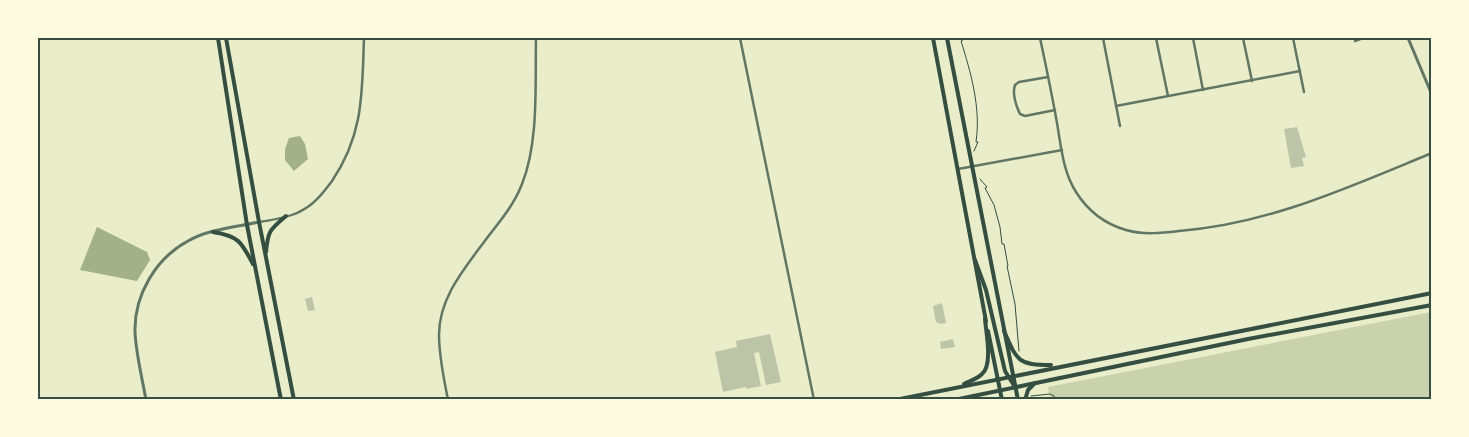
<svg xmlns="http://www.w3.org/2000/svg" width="1469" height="437" font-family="'Fira Sans Condensed',sans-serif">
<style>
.green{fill:#cad2ad}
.water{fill:#a3b18a}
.building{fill:#bcc5a7}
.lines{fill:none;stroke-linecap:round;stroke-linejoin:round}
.path{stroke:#344e41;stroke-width:1}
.minor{stroke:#617663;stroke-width:2.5}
.tertiary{stroke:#617663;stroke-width:3}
.secondary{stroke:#344e41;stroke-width:4}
.primary{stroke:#344e41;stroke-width:4}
.neatline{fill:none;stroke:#344e41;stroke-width:2}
</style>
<rect width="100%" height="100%" fill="#e9edc9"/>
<path class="green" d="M1431 312V399L1050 400 1048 387Z"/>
<g class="water">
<path d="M300 136 305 144 308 159 294 171 285 160V149L289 138Z"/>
<path d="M97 227 147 252 150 260 137 281 80 270Z"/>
</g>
<g class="building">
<path d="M1297 127 1306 157 1302 158 1304 166 1291 168 1284 129Z"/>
<path d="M312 297 315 310 308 311 305 299Z"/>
<path d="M942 303 946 323 939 324 938 322 936 323 933 306Z"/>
<path d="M770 334 781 382 766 385 759 352 754 353 761 386 746 389V387L723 392 715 352 737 347 736 341Z"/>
<path d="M953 339 955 347 941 349 940 342Z"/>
</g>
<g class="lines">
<g class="path">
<path d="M962 38 963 40 961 41C971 73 981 108 976 142H978L974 151"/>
<path d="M980 179 987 187 985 188 994 205 1000 227 1002 244H1004L1008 266H1007L1015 304 1019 351"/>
<path d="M1031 396 1050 394 1054 396 1055 400"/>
</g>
<g class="minor">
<path d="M740 38 814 400"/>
<path d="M1040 38C1046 66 1052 95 1057 123 1061 146 1063 172 1076 192 1088 211 1105 224 1126 230 1143 235 1162 233 1179 231 1269 224 1349 187 1432 153"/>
<path d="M1103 38 1120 126"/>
<path d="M1156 38 1168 96"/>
<path d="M1193 38 1203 90"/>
<path d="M1243 38 1252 81"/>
<path d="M1293 38 1304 92"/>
<path d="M1355 41 1363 38"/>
<path d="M1048 77 1019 82 1015 85C1012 93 1016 106 1020 114L1025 116 1055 110"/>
<path d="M1116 106 1300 71"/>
<path d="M958 169 1062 150"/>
<path d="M259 222C272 220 287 218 299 212 314 205 323 193 332 181 364 134 362 92 364 38"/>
<path d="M448 400C444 379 439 357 439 335 439 297 465 268 487 238 500 221 514 205 522 184 539 142 535 84 536 38"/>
</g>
<g class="tertiary">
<path d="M1408 38 1432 95"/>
<path d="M146 400C142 377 136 354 135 332 134 295 156 258 188 241 209 229 236 227 259 222"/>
</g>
<g class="secondary">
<path d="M218 38 247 225 281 400"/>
<path d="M226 38 259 222 294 400"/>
<path d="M933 38 986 321"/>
<path d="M947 38 1018 400"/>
<path d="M213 232C238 236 241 241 253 264"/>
<path d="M266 252C268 230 270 230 286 216"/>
<path d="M988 331 1002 400"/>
</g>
<g class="primary">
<path d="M975 260 986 290 1005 371 1015 387"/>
<path d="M1004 331C1017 361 1018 365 1051 365"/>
<path d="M964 384C970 381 977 379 982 374 993 365 986 332 985 319"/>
<path d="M895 400 1432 293"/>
<path d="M954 400 1248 339 1432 305"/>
<path d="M1025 400 1028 390 1035 383"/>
</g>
</g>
<rect width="1469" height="437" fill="none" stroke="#fefae0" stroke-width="78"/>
<rect x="39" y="39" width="1391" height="359" class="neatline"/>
</svg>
